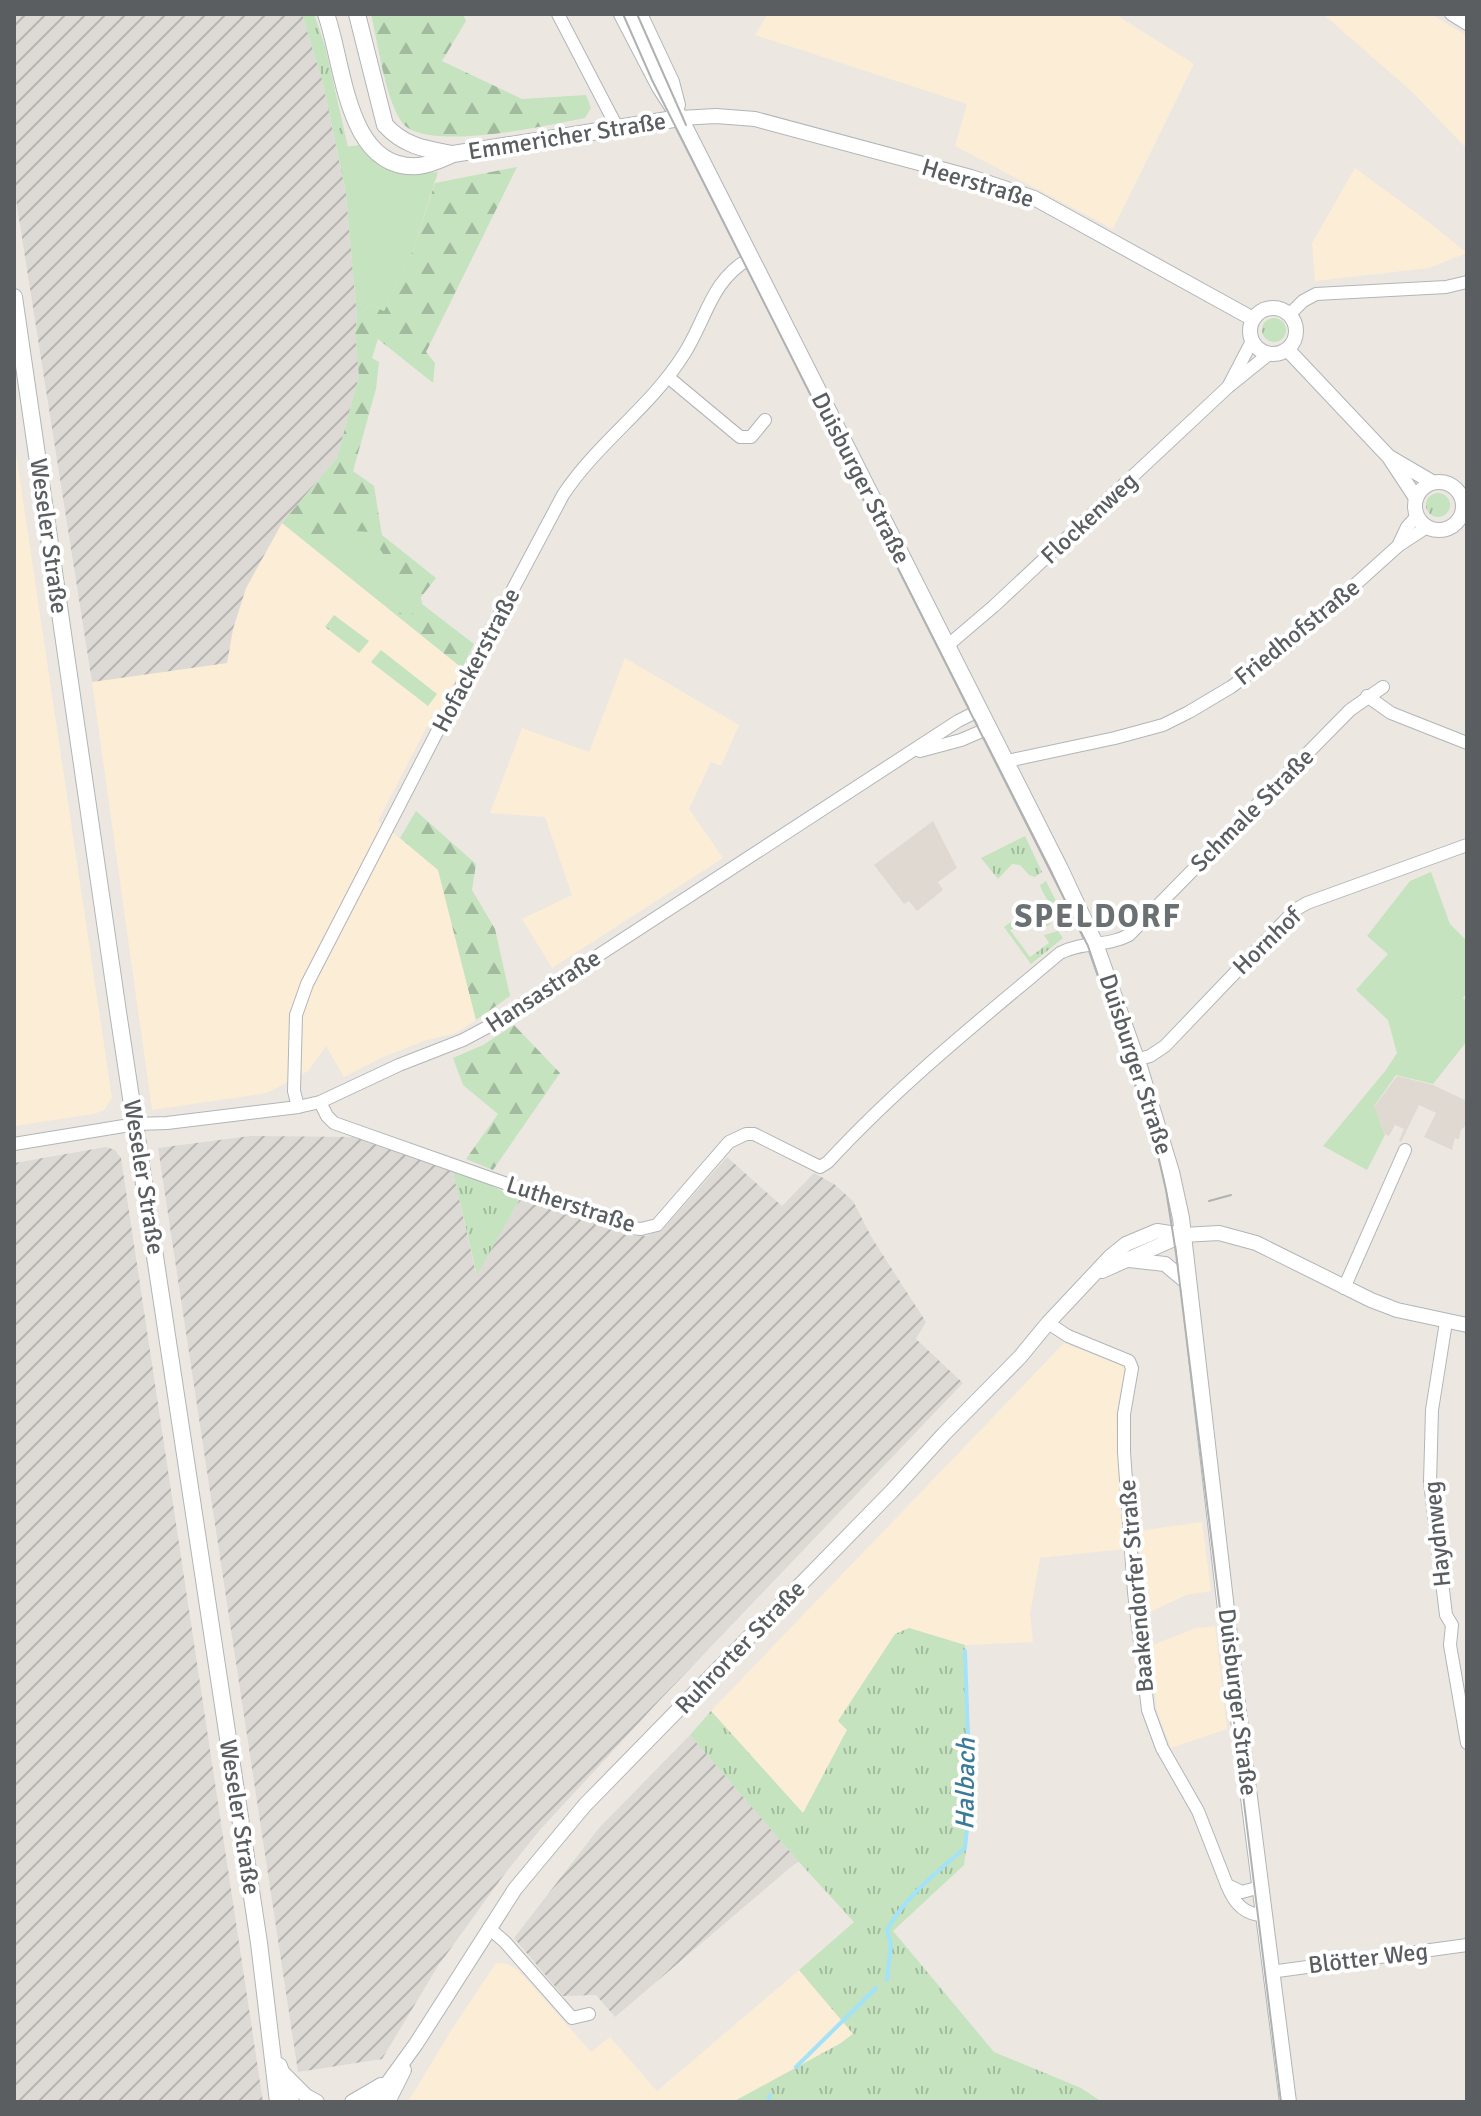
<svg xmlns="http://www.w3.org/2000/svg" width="1481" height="2116" font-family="Signika,sans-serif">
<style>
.commercial{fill:#fcedd6}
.industrial{fill:url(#industrial-furrows)}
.education{fill:#dfd9d2}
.grass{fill:url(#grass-tufts)}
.forest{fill:url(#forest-firs)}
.park{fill:#c4e3be}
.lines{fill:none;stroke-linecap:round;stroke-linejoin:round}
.stream{stroke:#a3e3fa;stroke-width:4}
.minor-casing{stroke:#b2b5b8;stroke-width:14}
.tertiary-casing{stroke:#b2b5b8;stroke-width:16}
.secondary-casing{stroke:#b1b5b8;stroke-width:18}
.minor{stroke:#fff;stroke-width:12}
.tertiary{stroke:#fff;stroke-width:14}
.secondary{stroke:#fff;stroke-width:16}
.tram{stroke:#b0b1b1;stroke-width:2}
.labels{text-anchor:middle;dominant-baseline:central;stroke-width:8;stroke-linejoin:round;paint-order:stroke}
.street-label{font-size:24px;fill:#5a5e61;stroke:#fff}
.water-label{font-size:26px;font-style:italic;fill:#3c7a9a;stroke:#fff}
.district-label{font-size:32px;font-weight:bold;letter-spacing:2px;fill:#6b7073;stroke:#fff}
</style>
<defs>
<pattern id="industrial-furrows" width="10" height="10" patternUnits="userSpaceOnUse" patternTransform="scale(2)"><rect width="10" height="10" fill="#dddad6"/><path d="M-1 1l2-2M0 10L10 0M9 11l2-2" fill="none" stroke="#b6b4b1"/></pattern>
<pattern id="grass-tufts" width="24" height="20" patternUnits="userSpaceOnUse" patternTransform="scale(2)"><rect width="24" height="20" fill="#c4e3be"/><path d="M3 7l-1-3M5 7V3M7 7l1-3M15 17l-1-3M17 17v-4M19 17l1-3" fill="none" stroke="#a2bb9e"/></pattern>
<pattern id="forest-firs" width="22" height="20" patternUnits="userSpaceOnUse" patternTransform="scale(2)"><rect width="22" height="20" fill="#c4e3be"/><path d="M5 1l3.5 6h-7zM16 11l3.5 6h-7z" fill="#a2bb9e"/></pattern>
</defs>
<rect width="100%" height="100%" fill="#ece8e1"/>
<g class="commercial">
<path d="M768 14H1115L1194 64 1113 229 955 146 967 104 755 35Z"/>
<path d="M1323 14H1431L1467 36V149L1412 92Z"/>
<path d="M1355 168 1430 223 1467 253 1429 268 1315 281 1312 243Z"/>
<path d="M14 440 112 1098 104 1110 94 1114 14 1126Z"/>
<path d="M282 523 462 668 439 713 432 717 378 821 438 869 476 1020 456 1033 427 1040 383 1057 344 1077 326 1046 308 1071 267 1093 152 1110 92 682 227 663 233 629 246 588Z"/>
<path d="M625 658 739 725 721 766 711 762 689 809 723 858 552 968 522 919 572 895 545 817 490 813 522 728 589 752Z"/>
<path d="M1064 1343 1125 1367 1116 1417 1123 1549 1040 1558 1030 1614 1033 1642 965 1645 909 1628 847 1730 803 1814 711 1711Z"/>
<path d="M1202 1522 1211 1591 1186 1595 1146 1614 1138 1531Z"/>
<path d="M1215 1626 1227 1729 1171 1748 1157 1711 1150 1646 1196 1628Z"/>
<path d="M496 1963 508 1964 519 1971 591 2052 610 2037 657 2091 799 1970 853 2033 841 2043 733 2102H408L452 2029Z"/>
</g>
<g class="industrial">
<path d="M14 14H302L323 83 346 194 357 317 355 334 359 376 337 458 282 523 246 588 233 629 227 663 92 682 14 187Z"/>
<path d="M250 1136 361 1137 453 1172 476 1273 523 1194 632 1236H646L662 1230 727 1157 782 1206 814 1173 834 1184 853 1201 872 1238 926 1322 916 1339 963 1383 658 1702 539 1831 503 1876 438 1966 382 2059 298 2072 158 1148Z"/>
<path d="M106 1147 115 1150 121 1158 263 2102H14V1163Z"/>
<path d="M690 1735 798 1861 615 2017 596 1995 563 1996 514 1938 599 1828Z"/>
</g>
<g class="education">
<path d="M933 821 957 868 938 882 943 890 917 911 909 901 904 904 874 865Z"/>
<path d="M1397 1076 1433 1085 1467 1101 1465 1126 1461 1130 1459 1139 1455 1138 1452 1150 1424 1137 1436 1113 1419 1105 1401 1142 1399 1141 1404 1129 1395 1125 1389 1136 1385 1134 1374 1107Z"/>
</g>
<g class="grass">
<path d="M302 14H314L325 46 348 147 354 160 344 183 323 83Z"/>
<circle cx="1274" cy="330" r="12"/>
<circle cx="1438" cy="505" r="12"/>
<path d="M334 615 369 641 359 653 325 627Z"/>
<path d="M381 650 437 694 428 706 371 662Z"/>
<path d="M1025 836 1042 872 1035 877 1029 875 1020 865 1012 864 998 879 981 858Z"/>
<path d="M1046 881 1069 927 1067 932 1042 891 1040 885Z"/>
<path d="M1035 904 1052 922 1048 926C1038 925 1030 920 1028 910Z"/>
<path d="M1023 913 1026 918 1010 930 1030 957 1049 943 1044 935 1058 931 1063 938 1031 964 1004 927Z"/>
<path d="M453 1172 488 1184 519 1200 477 1275Z"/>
<path d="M909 1628 965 1645 973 1798 964 1865 893 1931 994 2052 1081 2088 1102 2102H733L841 2043 853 2034 799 1970 854 1922 798 1861 690 1735 711 1711 803 1813 847 1730 838 1721 895 1634Z"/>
</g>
<g class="forest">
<path d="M371 14H463L466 21 442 61 522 99 586 95 591 108 585 118C549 125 421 154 401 121 385 96 378 44 371 14Z"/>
<path d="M517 167 426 352 435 363 433 383 378 339 372 358 379 362 376 389 353 471 374 486 382 535 436 578 421 597 422 604 474 644 462 668 282 523 337 458 359 376 355 334 357 317 370 304 384 311 413 250 435 183Z"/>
<path d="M416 811 476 864 472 890 495 929 510 996 476 1020 438 870 400 838Z"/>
<path d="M514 1025 560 1073 493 1170 466 1159 498 1114 463 1085 453 1058 483 1045Z"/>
</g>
<g class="park">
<path d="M359 145C378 173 407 175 438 172L413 250 384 311 370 304 357 317 346 194 338 148Z"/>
<path d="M354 531 369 532 403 585 414 611 408 619 321 549 336 536Z"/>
<path d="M1431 872 1450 924 1467 941V992L1463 998 1467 1002V1041L1433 1084 1396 1075 1374 1106 1385 1135 1367 1170 1323 1146 1386 1070 1397 1053 1388 1020 1356 990 1388 954 1367 936 1410 881Z"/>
</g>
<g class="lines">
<g class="stream">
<path d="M887 1980 891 1945 887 1930C905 1897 937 1872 965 1848L970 1794 965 1651"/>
<path d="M796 2067 876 1988"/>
<path d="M768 2102 770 2095"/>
</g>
<defs>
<g id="minor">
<path d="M558 14 618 129"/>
<path d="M1451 14 1467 24"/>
<path d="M1290 314 1303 301 1316 294 1446 287 1467 282"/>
<path d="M668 377 740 437H751L765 420"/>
<path d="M1228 387 1252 341"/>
<path d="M1398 546 1407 527 1417 516"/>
<path d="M947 646 994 606 1228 387 1269 354"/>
<path d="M1367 696 1391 713 1467 743"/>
<path d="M920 751 961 740 989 728"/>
<path d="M1007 761 1115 738 1163 725 1189 712 1231 687 1286 647 1398 546 1427 527"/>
<path d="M1136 1060 1150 1056 1165 1046 1295 910 1307 903 1467 845"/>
<path d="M320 1102 327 1116 334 1123 632 1228 641 1229 657 1225 729 1142 746 1134H754L820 1167 828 1162C899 1085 980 1020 1060 953 1083 941 1107 947 1129 935L1350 710 1383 687"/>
<path d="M298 1107 294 1091 296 1015 307 984 437 732 563 495C597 443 651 407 684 354 706 320 711 280 749 259"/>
<path d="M14 1144 136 1124 167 1123 298 1107 320 1102 399 1065 463 1040 493 1024 958 721 980 710"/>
<path d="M1344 1288 1405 1150"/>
<path d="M1446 1322 1432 1410 1430 1482 1446 1615 1452 1625 1450 1645 1467 1743"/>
<path d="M1048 1323 1068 1336 1129 1361 1132 1368 1124 1414V1452L1134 1592 1148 1710 1162 1748 1198 1811 1227 1885 1242 1892 1260 1887"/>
<path d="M1227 1885C1234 1903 1244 1915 1263 1915"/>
<path d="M489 1928 505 1942 572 2018 589 2014"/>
<path d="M1270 1972 1467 1945"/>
</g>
<g id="tertiary">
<path d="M680 118 716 116 755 119 971 177 1034 198 1253 319"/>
<circle cx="1273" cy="331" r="23"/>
<path d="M1288 350 1389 457 1416 498"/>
<path d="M1391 458 1432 482"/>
<circle cx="1439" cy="506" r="24"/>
<path d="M1129 1260 1165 1264 1189 1284"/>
<path d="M1102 1271 1183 1235"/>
<path d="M282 2072 306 2096 317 2102"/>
<path d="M352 2102 381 2085"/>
<path d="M374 2102 416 2044 515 1889 585 1805 892 1491 944 1434 1020 1357 1048 1323 1110 1257 1126 1244 1157 1231 1183 1235 1219 1233 1256 1243 1371 1300 1397 1310 1467 1325"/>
<path d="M388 2102 404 2070"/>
</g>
<g id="secondary">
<path d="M326 14C344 64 346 171 418 166 430 165 442 159 453 154L680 118"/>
<path d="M357 14 385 125C404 146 425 149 452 154"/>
<path d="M622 14 660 87 680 118 1060 869 1095 944 1140 1070 1171 1172 1181 1218 1235 1688 1288 2102"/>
<path d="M639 14 671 82 677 105"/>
<path d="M14 297 118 1012 259 1943 278 2102"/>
<path d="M279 2066 291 2102"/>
</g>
</defs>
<use href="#minor" class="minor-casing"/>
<use href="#tertiary" class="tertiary-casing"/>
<use href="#secondary" class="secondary-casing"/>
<use href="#minor" class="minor"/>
<use href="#tertiary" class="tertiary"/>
<use href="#secondary" class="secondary"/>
<g class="tram">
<path d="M623 14 652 80 1088 946 1156 1146 1166 1190 1176 1253 1281 2102"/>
<path d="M637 14 686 125"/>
<path d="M1209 1201 1231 1195"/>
</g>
</g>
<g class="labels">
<g class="street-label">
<text transform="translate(567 136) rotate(-9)">Emmericher Straße</text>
<text transform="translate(978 183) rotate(17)">Heerstraße</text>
<text transform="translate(861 478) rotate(63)">Duisburger Straße</text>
<text transform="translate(1089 518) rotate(-43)">Flockenweg</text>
<text transform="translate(49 536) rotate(82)">Weseler Straße</text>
<text transform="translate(1297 632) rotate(-39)">Friedhofstraße</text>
<text transform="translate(476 660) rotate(-62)">Hofackerstraße</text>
<text transform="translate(1252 810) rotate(-45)">Schmale Straße</text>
<text transform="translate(1267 941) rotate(-44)">Hornhof</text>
<text transform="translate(543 991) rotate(-33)">Hansastraße</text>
<text transform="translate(1136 1064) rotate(72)">Duisburger Straße</text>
<text transform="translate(144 1177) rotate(81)">Weseler Straße</text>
<text transform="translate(571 1204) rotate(18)">Lutherstraße</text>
<text transform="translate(1437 1534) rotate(-96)">Haydnweg</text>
<text transform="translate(1136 1586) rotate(-95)">Baakendorfer Straße</text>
<text transform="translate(740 1647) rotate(-46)">Ruhrorter Straße</text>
<text transform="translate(1238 1702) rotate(83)">Duisburger Straße</text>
<text transform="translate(240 1817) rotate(81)">Weseler Straße</text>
<text transform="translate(1368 1958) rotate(-7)">Blötter Weg</text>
</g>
<g class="water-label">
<text transform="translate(966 1784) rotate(-89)">Halbach</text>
</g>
<g class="district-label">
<text x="1098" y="916">SPELDORF</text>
</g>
</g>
<rect width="1481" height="2116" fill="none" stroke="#5a5e61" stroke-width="32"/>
</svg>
